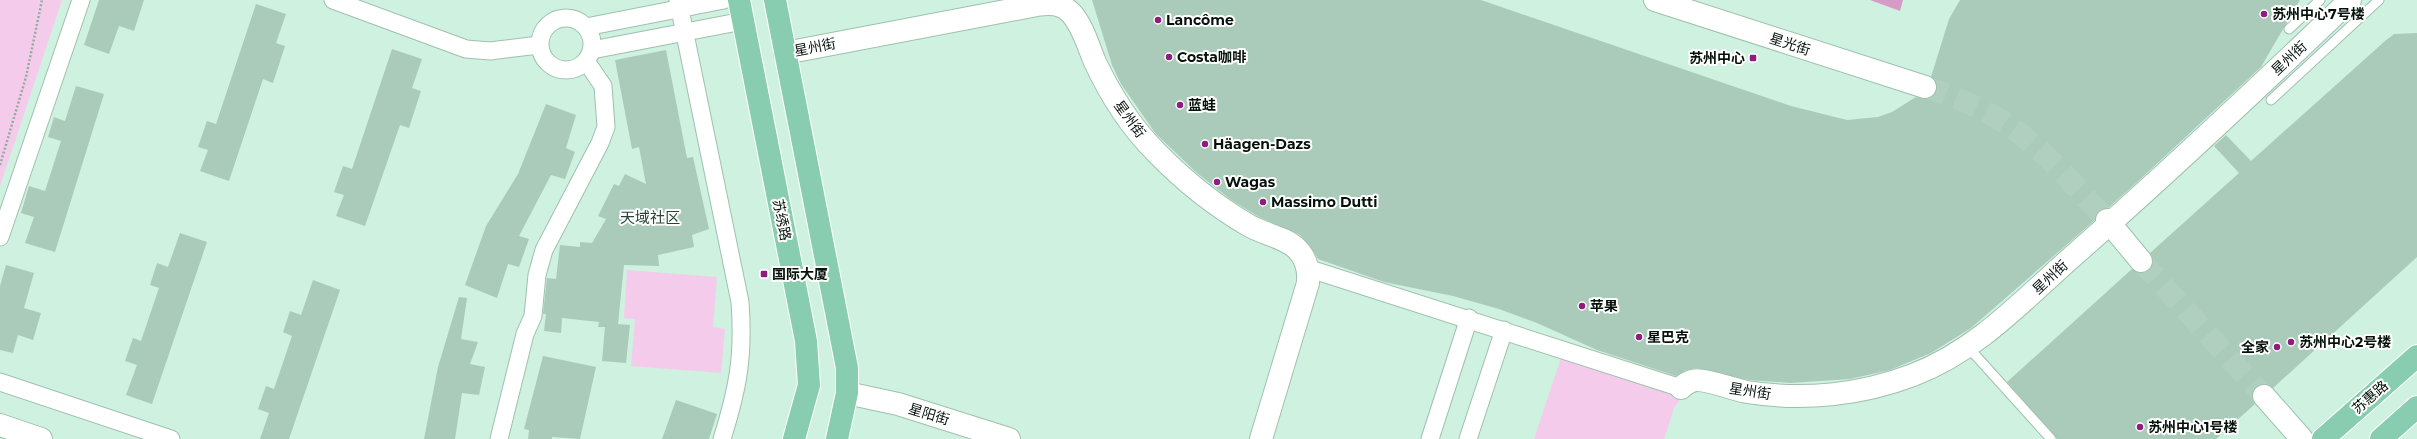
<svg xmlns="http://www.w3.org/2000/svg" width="2417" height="439" font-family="Montserrat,'Noto Sans SC',sans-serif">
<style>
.green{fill:#f5cbeb}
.water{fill:#d49cc7}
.building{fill:#aacbb9}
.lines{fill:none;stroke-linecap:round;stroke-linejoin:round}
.secondary-tunnel{stroke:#b1cfbf;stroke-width:22;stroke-dasharray:22 11;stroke-linecap:butt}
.lane-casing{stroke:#9fc0af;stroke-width:11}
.street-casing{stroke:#9fc0af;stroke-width:19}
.secondary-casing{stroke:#9fc0af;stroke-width:24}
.primary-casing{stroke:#fff;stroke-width:24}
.path{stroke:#91ac9e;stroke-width:2.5;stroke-dasharray:2 2;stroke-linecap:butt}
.lane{stroke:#fff;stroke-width:9}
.street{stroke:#fff;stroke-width:17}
.secondary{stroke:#fff;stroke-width:22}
.primary{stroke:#89cdb0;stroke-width:22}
.poi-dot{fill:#8e1d7f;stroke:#fff;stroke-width:1.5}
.labels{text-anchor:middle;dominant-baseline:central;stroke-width:4;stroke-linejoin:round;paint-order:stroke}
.poi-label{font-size:14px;font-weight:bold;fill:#05110b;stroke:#fff;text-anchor:start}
.street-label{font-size:14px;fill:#05110b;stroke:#fff}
.neighbourhood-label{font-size:15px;fill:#284537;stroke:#fff}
</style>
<rect width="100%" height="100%" fill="#cff1df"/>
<g class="green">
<path d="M0 0H62L0 186Z"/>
<path d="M627 270 717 277 713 327 725 329 721 373 631 366 635 319 624 318Z"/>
<path d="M1563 352 1697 392 1684 395 1675 406 1664 439H1534Z"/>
</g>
<path class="water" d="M1870 0H1903L1900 11Z"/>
<g class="building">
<path d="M99 0H144L134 31 119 26 109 54 84 45Z"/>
<path d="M1092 0H1481L1791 106 1847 120 1878 117 1892 112 1916 97 1927 99 1934 96 1937 85 1931 77 1949 19 1960 0H2300L2261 67 2135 184 2108 208 2099 211 2095 220 1971 328 1931 353 1890 370 1850 379 1790 383 1749 380 1697 368 1686 370 1676 376 1597 350 1537 323 1499 309 1453 296 1384 282 1318 259 1310 246 1300 235 1259 217 1230 199 1197 173 1156 134 1121 84 1112 65Z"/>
<path d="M256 4 286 14 276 43 285 46 273 83 263 79 229 181 200 171 208 150 198 147 207 121 216 124Z"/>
<path d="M2417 33V257L2273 388 2262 384 2255 387 2252 398 2255 404 2216 439H2057L2007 382 2132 269 2143 273 2149 270 2153 259 2150 253 2239 173 2214 146 2226 135 2251 161 2385 41 2394 34Z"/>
<path d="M392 49 422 59 412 88 421 91 409 128 400 125 365 226 336 216 344 195 334 192 343 166 352 169Z"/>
<path d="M666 50 687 158 693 157 709 229 692 235 694 247 658 255 659 266 624 265 618 324 630 325 626 363 602 361 605 327H598L599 322 562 318 561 333 544 331 546 314H543L547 278 556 279 560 245 580 247V242L592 243 606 219 598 216 614 184 619 186 625 174 646 184 639 147 632 149 615 60Z"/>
<path d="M76 86 104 94 55 252 25 243 34 217 21 213 29 186 45 191 61 141 48 137 54 117 65 121Z"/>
<path d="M546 104 576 115 566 148 575 152 565 179 551 175 519 236 529 239 519 267 508 264 497 298 465 285 486 226 518 174Z"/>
<path d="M180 233 207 242 152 404 126 395 137 365 125 361 133 338 141 341 159 288 150 285 157 263 168 267Z"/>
<path d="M6 265 34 273 24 308 41 313 33 340 18 335 13 353 0 350V286Z"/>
<path d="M313 280 340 290 289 439H260L269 413 258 409 266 386 274 389 292 336 283 332 290 311 301 315Z"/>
<path d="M459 297 467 298 461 339 478 342 470 364 485 367 479 395 462 393 455 439H424L438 367Z"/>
<path d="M543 356 596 367 580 439 552 437V439H528L529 430 524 429Z"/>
<path d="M676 400 717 414 709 439H662Z"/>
</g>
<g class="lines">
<g class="secondary-tunnel">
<path d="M1925 87C1953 96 1983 108 2008 125 2044 149 2077 189 2107 220"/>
<path d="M2141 261 2264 396"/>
</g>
<defs>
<g id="lane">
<path d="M2289 29 2320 0"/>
<path d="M2271 100 2379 0"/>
<path d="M1968 347 2051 439"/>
</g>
<g id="street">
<path d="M333 0 466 49 490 51 539 45"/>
<path d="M678 0 740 302C744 356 738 388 722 439"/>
<circle cx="566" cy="44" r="26"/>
<path d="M586 27 724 0"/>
<path d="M592 50 743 21"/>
<path d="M0 237 81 0"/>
<path d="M1307 268 1681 388"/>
<path d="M0 382 171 439"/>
<path d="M499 439 525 334 533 316 537 275 544 250 600 143 606 127 603 86 586 61"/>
<path d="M1430 439 1469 318"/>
<path d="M1468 439 1504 330"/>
</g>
<g id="secondary">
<path d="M1655 0 1925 87"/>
<path d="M785 53 1037 5C1050 3 1061 3 1071 13 1083 26 1088 46 1095 62 1110 94 1131 127 1156 152 1184 181 1214 205 1248 225 1263 234 1285 237 1297 249 1306 258 1309 271 1308 283L1261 439"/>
<path d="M2107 220 2141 261"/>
<path d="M1681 388C1684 385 1688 382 1692 381 1701 377 1735 390 1747 392 1803 401 1861 395 1913 375 1978 350 2022 301 2073 256 2168 173 2259 87 2350 0"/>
<path d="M847 393 898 404 1009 439"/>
<path d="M2264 396 2302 439"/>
<path d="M0 425 41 439"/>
</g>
<g id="primary">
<path d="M739 0 806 341 809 385 794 439"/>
<path d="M775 0 847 368V393L837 439"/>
<path d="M2323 439 2417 356"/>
<path d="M2381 439 2417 407"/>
</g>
</defs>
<use href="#lane" class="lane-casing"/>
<use href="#street" class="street-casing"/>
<use href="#secondary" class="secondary-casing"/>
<use href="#primary" class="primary-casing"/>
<path class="path" d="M0 165 26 77 42 0"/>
<use href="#lane" class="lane"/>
<use href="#street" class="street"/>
<use href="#secondary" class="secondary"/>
<use href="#primary" class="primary"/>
</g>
<g class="poi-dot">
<circle cx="2264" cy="14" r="4"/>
<circle cx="1158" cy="20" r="4"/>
<circle cx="1169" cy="57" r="4"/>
<rect x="1749" y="54" width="8" height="8" rx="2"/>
<circle cx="1180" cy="105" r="4"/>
<circle cx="1205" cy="144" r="4"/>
<circle cx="1217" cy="182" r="4"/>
<circle cx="1263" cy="202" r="4"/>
<rect x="760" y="270" width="8" height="8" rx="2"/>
<circle cx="1582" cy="306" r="4"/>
<circle cx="1639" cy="337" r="4"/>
<circle cx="2291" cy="342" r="4"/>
<circle cx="2277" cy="347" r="4"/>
<circle cx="2140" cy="427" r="4"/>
</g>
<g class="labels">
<g class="poi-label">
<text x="2272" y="14">苏州中心7号楼</text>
<text x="1166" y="20">Lancôme</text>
<text x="1177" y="57">Costa咖啡</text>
<text x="1745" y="58" text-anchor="end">苏州中心</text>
<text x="1188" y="105">蓝蛙</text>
<text x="1213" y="144">Häagen-Dazs</text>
<text x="1225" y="182">Wagas</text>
<text x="1271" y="202">Massimo Dutti</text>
<text x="772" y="274">国际大厦</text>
<text x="1590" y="306">苹果</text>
<text x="1647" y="337">星巴克</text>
<text x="2299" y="342">苏州中心2号楼</text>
<text x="2269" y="347" text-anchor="end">全家</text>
<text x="2148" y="427">苏州中心1号楼</text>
</g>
<g class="street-label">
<text transform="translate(1790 44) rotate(18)">星光街</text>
<text transform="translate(815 47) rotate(-11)">星州街</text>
<text transform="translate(2289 58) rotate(-43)">星州街</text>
<text transform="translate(1130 119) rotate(54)">星州街</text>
<text transform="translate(782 220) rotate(79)">苏绣路</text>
<text transform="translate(2050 277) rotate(-43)">星州街</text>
<text transform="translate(1750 391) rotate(9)">星州街</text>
<text transform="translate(2370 397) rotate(-41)">苏惠路</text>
<text transform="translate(929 414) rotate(17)">星阳街</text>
</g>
<g class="neighbourhood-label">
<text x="650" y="217">天域社区</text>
</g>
</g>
</svg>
